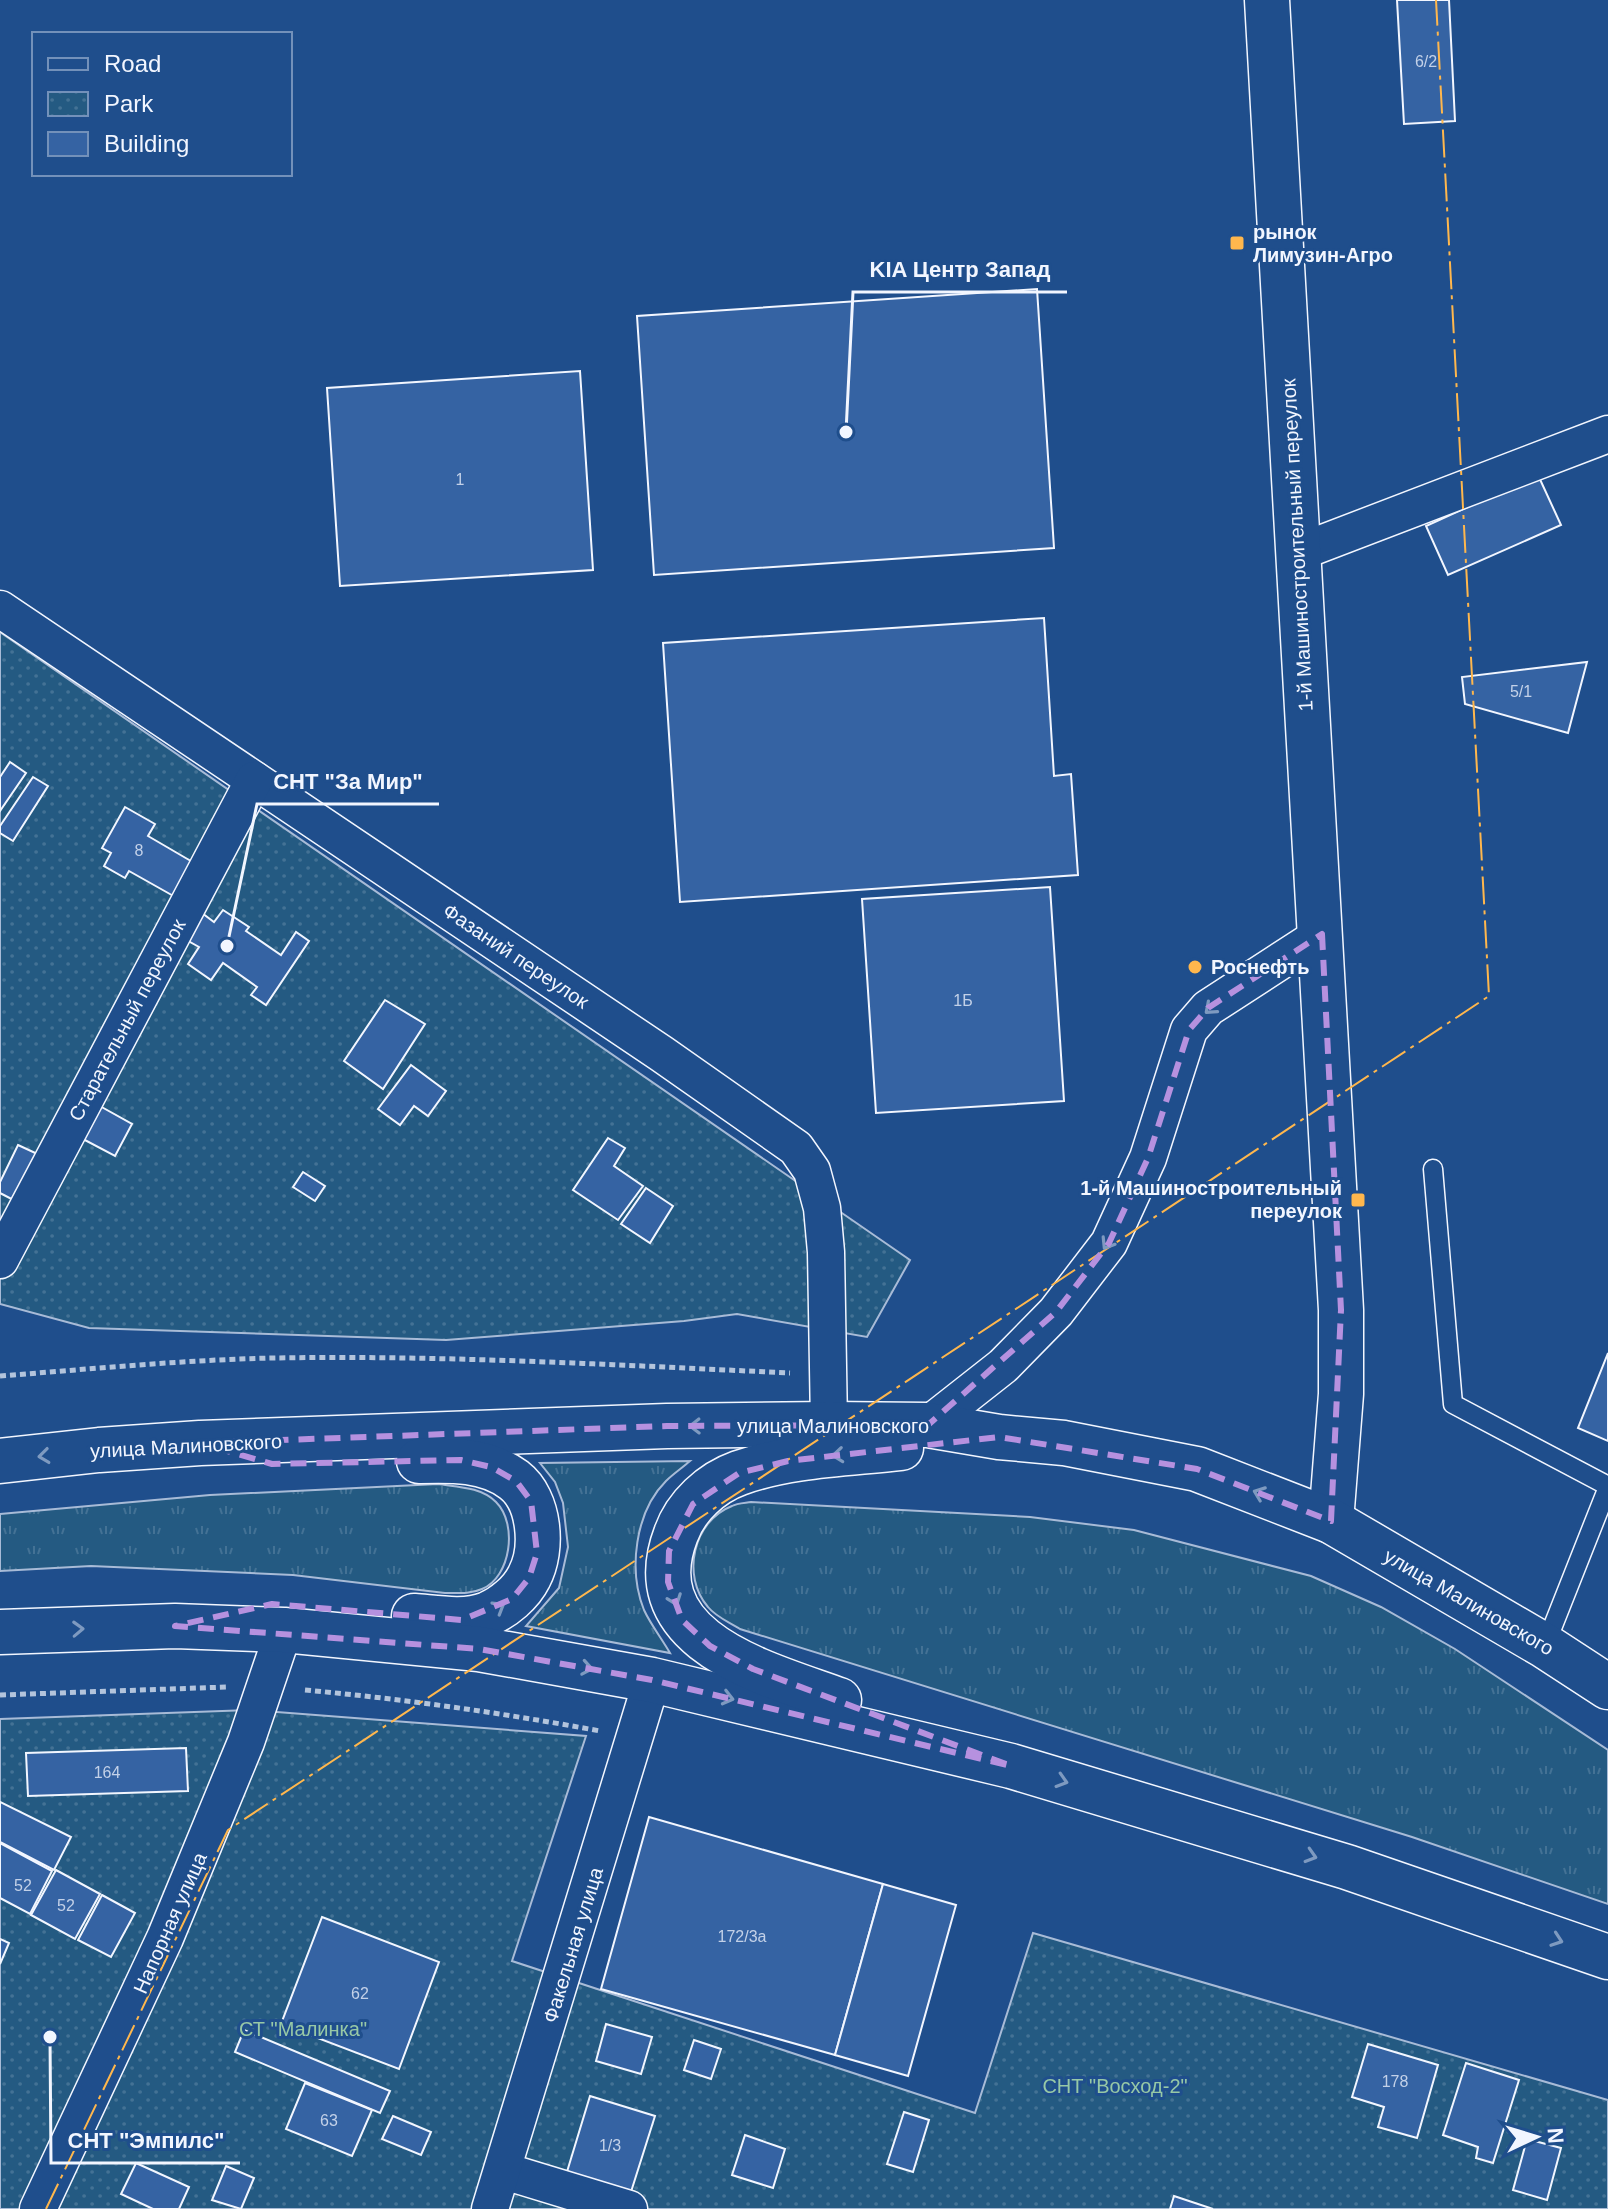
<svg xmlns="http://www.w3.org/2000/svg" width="1608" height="2209" font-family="Arial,sans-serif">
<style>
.grass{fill:url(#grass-tufts);stroke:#a8bbd7;stroke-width:2}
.park{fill:url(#park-dots);stroke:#a8bbd7;stroke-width:2}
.building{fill:#3563a3;stroke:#f2f6ff;stroke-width:2}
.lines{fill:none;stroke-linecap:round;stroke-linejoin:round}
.service-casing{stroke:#f2f6ff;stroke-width:21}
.minor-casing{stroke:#f2f6ff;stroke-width:39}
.tertiary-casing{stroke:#f2f6ff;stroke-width:47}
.trunk-casing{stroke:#f2f6ff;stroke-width:47}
.path{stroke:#b3c4dc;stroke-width:5;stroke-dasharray:6 4;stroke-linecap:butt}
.service{stroke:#1f4e8c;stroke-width:18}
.minor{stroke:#1f4e8c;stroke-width:36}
.tertiary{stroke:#1f4e8c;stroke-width:44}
.trunk{stroke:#1f4e8c;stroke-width:44}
.power{stroke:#ffb74d;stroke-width:2;stroke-dasharray:28 6 4 6;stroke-linecap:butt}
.oneway{stroke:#7e9ac0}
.marked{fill:none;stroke:#b691df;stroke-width:6;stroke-dasharray:16 10;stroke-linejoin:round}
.poi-dot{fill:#ffb74d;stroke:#1f4e8c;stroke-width:3}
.labels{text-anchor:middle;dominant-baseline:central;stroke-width:6;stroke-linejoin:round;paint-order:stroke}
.number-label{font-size:16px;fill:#c3d1e8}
.poi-label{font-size:20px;font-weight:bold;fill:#f2f6ff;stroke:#1f4e8c;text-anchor:start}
.street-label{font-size:20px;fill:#f2f6ff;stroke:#1f4e8c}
.park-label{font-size:20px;fill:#97c8a6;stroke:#1f4e8c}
.leader{fill:none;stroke:#f2f6ff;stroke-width:3}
.callout-dot{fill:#f2f6ff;stroke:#1f4e8c;stroke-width:3}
.callout-label{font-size:22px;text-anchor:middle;font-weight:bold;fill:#f2f6ff;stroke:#1f4e8c;stroke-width:6;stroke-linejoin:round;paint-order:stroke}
</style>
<defs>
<pattern id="grass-tufts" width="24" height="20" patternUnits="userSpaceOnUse" patternTransform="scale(2)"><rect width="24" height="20" fill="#245a82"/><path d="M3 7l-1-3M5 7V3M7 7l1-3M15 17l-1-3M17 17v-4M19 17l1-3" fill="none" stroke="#447295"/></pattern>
<pattern id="park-dots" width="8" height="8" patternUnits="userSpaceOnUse" patternTransform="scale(2)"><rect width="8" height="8" fill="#245a82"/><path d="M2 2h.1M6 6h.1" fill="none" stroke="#447295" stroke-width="1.8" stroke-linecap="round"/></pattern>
</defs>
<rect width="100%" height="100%" fill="#1f4e8c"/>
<g class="grass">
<path d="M690 1461C682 1468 673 1474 666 1481 635 1512 628 1570 644 1610 651 1625 662 1639 670 1653L526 1626 559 1588 568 1547 563 1503 555 1482 540 1463Z"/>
<path d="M438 1484C458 1487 481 1487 496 1502 518 1524 511 1577 482 1589 471 1594 458 1593 445 1593L293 1575 91 1566 0 1571V1514L210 1495Z"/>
<path d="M751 1502 1030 1517 1134 1530 1311 1576 1381 1607 1455 1649 1608 1750V1904L1412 1837 740 1629C729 1622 716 1617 708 1607 681 1576 693 1521 732 1506 737 1503 745 1503 751 1502Z"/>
</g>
<g class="park">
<path d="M0 632 910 1260 867 1337 737 1314 684 1321 446 1340 89 1328 0 1304Z"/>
<path d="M250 1710 586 1736 512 1961 975 2113 1033 1933 1608 2100V2209H0V1719Z"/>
</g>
<g class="building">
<path d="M1397 0H1449L1455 121 1404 124Z"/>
<path d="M1037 289 1054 548 654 575 637 316Z"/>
<path d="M580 371 593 570 340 586 327 388Z"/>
<path d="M1538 475 1561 525 1448 575 1426 526Z"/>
<path d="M1044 618 1054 776 1071 774 1078 875 680 902 663 643Z"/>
<path d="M1587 662 1568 733 1465 704 1462 677Z"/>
<path d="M10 762 26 773 0 811V777Z"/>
<path d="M33 777 48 786 13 841 0 833V826Z"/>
<path d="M125 807 155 824 148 836 196 864 177 898 129 871 125 878 104 866 111 853 102 848Z"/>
<path d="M1050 887 1064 1101 876 1113 862 899Z"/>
<path d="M198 910 214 922 223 910 249 927 246 931 281 955 296 932 309 941 266 1005 251 995 257 987 223 963 211 980 188 964 199 947 183 938Z"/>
<path d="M385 1000 425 1024 383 1089 344 1061Z"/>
<path d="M411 1065 446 1091 428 1116 414 1106 400 1125 378 1109Z"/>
<path d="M98 1105 132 1124 115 1156 81 1138Z"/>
<path d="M608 1138 625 1148 614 1166 643 1186 618 1220 573 1190Z"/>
<path d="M18 1145 44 1157 21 1204 0 1193V1182Z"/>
<path d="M303 1172 325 1186 315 1201 293 1187Z"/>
<path d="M646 1188 673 1206 650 1243 621 1224Z"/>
<path d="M1608 1353V1441L1578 1428Z"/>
<path d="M186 1748 188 1791 28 1796 26 1753Z"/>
<path d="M0 1802 71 1837 54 1870 0 1842Z"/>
<path d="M649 1817 883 1884 835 2055 601 1989Z"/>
<path d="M0 1843 52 1871 30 1914 0 1898Z"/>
<path d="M56 1870 100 1894 75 1939 31 1915Z"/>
<path d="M883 1884 956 1905 908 2076 835 2055Z"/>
<path d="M102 1895 135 1913 111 1957 78 1940Z"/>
<path d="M322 1917 439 1962 399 2069 281 2024Z"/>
<path d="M0 1939 9 1943 0 1964Z"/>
<path d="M606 2024 652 2037 641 2074 596 2061Z"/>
<path d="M244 2030 390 2091 380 2113 235 2052Z"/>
<path d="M694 2040 721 2049 711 2079 684 2070Z"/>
<path d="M1368 2044 1438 2065 1417 2138 1378 2127 1384 2107 1352 2097Z"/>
<path d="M1466 2063 1519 2080 1493 2163 1476 2158 1478 2147 1443 2135Z"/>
<path d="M305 2083 372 2110 352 2156 286 2129Z"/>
<path d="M590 2096 655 2116 630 2195 566 2175Z"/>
<path d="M904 2112 929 2120 913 2172 887 2164Z"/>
<path d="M393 2116 431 2132 421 2155 382 2139Z"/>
<path d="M745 2135 785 2149 773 2188 732 2175Z"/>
<path d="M1527 2139 1561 2148 1547 2200 1513 2190Z"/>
<path d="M136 2163 189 2187 179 2209H153L121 2194Z"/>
<path d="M226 2166 254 2178 241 2209 212 2200Z"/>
<path d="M1174 2196 1213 2209H1170Z"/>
</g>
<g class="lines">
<defs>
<g id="service">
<path d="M1433 1169 1453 1404 1608 1486"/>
<path d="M1545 1646 1608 1487"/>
</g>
<g id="minor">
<path d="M1297 553 1608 434"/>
<path d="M0 609 662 1054 796 1148 812 1171 822 1208 826 1252 829 1424"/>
<path d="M0 1260 254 780"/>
<path d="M928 1425 1003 1366 1056 1312 1109 1243 1148 1158 1189 1030 1208 1008 1322 934"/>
<path d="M504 2171 629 2209"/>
<path d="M38 2209 165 1938 246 1742 284 1630"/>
<path d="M490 2209 652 1680"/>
</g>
<path id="tertiary" d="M1267 0 1341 1310V1394L1331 1521"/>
<g id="trunk">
<path d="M0 1461 99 1450 200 1443 667 1426 829 1424 928 1425 999 1437 1064 1443 1197 1469 1331 1521 1545 1646 1608 1687"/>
<path d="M414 1616C439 1618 464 1623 488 1614 504 1607 521 1593 529 1577 544 1549 540 1500 514 1480 486 1459 452 1460 419 1461"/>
<path d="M0 1632 175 1626 284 1630 479 1649 652 1680 1011 1766 1347 1867 1608 1957"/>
<path d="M839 1700C765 1673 635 1641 676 1534 686 1506 711 1483 739 1473 790 1455 848 1454 901 1448"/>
</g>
</defs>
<use href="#service" class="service-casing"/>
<use href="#minor" class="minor-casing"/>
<use href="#tertiary" class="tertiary-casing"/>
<use href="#trunk" class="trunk-casing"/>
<g class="path">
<path d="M0 1376C91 1369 182 1360 273 1358 445 1355 618 1365 790 1373"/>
<path d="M305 1690C404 1699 502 1713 600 1731"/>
<path d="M0 1695 227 1687"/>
</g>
<use href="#service" class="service"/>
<use href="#minor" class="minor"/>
<use href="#tertiary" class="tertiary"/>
<use href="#trunk" class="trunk"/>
<path class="power" d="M46 2209 228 1830 1489 996 1436 0"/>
</g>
<defs><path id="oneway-chevron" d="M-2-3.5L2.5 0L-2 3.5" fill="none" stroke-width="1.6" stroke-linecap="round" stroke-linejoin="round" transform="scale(2)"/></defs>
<g class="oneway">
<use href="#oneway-chevron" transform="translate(1210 1009) rotate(139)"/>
<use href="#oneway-chevron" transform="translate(1107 1244) rotate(122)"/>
<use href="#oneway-chevron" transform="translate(695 1426) rotate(179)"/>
<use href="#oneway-chevron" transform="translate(838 1455) rotate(174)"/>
<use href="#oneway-chevron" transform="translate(44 1456) rotate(173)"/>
<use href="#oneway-chevron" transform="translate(1259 1493) rotate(-159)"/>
<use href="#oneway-chevron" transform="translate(675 1600) rotate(70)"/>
<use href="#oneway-chevron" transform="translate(499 1607) rotate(-31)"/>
<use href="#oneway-chevron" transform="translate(78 1629) rotate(-2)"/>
<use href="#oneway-chevron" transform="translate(587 1668) rotate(10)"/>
<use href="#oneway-chevron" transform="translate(728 1698) rotate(14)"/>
<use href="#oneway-chevron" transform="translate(1062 1781) rotate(17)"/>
<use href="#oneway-chevron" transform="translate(1311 1856) rotate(17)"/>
<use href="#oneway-chevron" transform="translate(1557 1940) rotate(19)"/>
</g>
<path class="marked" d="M1322 934 1341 1310 1331 1521 1197 1469 999 1437 788 1461 739 1473 693 1504 669 1551 668 1582 682 1620 710 1646 753 1669 1011 1766 652 1680 479 1649 175 1626 272 1604 462 1620 512 1599 529 1578 537 1553 531 1501 516 1481 491 1467 461 1460 272 1464 200 1443 667 1426 928 1425 1056 1312 1109 1243 1148 1158 1189 1030 1208 1008Z"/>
<g class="poi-dot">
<rect x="1229" y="235" width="16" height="16" rx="4"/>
<circle cx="1195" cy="967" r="8"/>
<rect x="1350" y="1192" width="16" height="16" rx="4"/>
</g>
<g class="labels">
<g class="number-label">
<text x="1426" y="61">6/2</text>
<text x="460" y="479">1</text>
<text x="1521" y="691">5/1</text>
<text x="139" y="850">8</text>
<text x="963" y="1000">1Б</text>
<text x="107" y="1772">164</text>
<text x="23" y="1885">52</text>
<text x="66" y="1905">52</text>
<text x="742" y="1936">172/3а</text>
<text x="360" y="1993">62</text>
<text x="1395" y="2081">178</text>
<text x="329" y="2120">63</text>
<text x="610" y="2145">1/3</text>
</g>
<g class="poi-label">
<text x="1253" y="232">рынок<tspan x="1253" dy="23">Лимузин-Агро</tspan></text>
<text x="1211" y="967">Роснефть</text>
<text x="1342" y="1188" text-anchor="end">1-й Машиностроительный<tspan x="1342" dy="23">переулок</tspan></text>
</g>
<g class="street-label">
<text transform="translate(1297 545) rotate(-93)">1-й Машиностроительный переулок</text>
<text transform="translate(516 956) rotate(34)">Фазаний переулок</text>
<text transform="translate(127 1020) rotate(-62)">Старательный переулок</text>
<text x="833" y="1426">улица Малиновского</text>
<text transform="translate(186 1446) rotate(-3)">улица Малиновского</text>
<text transform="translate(1469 1602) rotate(30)">улица Малиновского</text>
<text transform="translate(170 1923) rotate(-66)">Напорная улица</text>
<text transform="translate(573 1945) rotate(-73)">Факельная улица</text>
</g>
<g class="park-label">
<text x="303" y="2029">СТ "Малинка"</text>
<text x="1115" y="2086">СНТ "Восход-2"</text>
</g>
</g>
<path class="leader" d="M846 432L853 292H1067M227 946L257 804H439M50 2037L51 2163H240"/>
<g class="callout-dot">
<circle cx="846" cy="432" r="8"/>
<circle cx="227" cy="946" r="8"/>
<circle cx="50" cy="2037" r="8"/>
</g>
<g class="callout-label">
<text x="960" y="277">KIA Центр Запад</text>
<text x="348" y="789">СНТ "За Мир"</text>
<text x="146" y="2148">СНТ "Эмпилс"</text>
</g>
<rect x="32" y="32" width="260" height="144" fill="#1f4e8c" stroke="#7391ba" stroke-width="2"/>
<rect x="48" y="58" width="40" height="12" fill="#1f4e8c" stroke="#7391ba" stroke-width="2"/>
<text x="104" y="72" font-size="24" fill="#f2f6ff">Road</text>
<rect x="48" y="92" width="40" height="24" fill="url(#park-dots)" stroke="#7391ba" stroke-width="2"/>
<text x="104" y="112" font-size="24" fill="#f2f6ff">Park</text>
<rect x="48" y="132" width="40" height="24" fill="#3563a3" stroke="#7391ba" stroke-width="2"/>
<text x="104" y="152" font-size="24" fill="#f2f6ff">Building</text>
<g transform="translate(1536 2137) rotate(86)" stroke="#1f4e8c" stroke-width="6" paint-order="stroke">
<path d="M0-6L14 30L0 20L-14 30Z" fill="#f2f6ff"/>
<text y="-12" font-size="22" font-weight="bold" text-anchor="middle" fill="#f2f6ff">N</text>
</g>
</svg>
